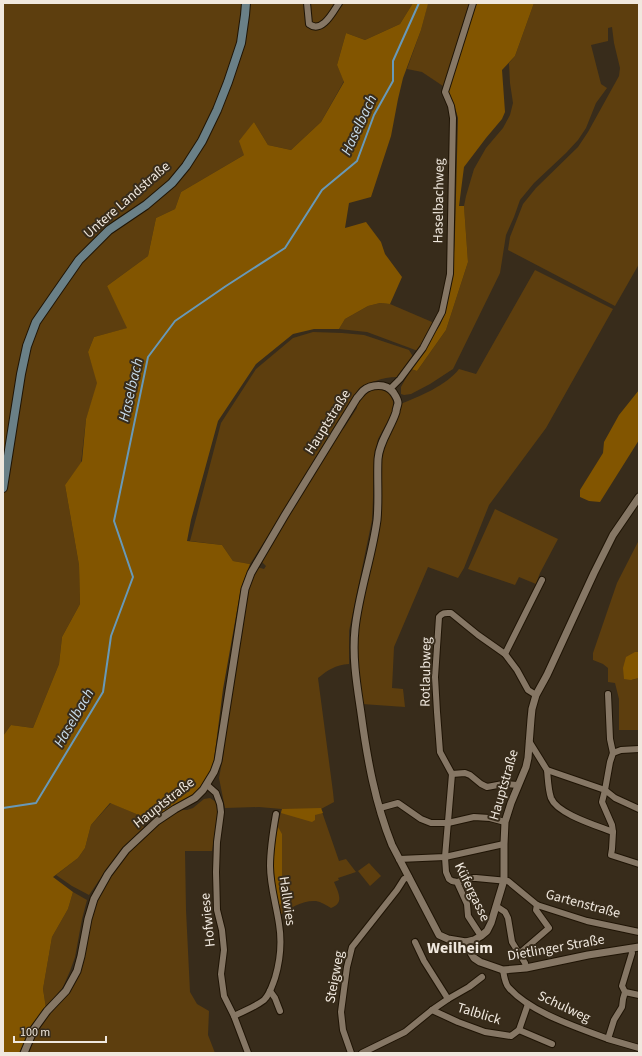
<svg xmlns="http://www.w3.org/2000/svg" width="642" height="1056" font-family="'Source Sans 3',sans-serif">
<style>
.green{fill:#5d3e0e}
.forest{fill:#825500}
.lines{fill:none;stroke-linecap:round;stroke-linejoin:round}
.stream{stroke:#6899b8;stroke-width:2}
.minor-casing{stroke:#1f1405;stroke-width:8}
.tertiary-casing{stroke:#1f1405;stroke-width:9}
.secondary-casing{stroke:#1f1405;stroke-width:10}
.minor{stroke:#867765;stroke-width:6}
.tertiary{stroke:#867765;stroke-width:7}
.secondary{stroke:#6a8087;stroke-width:8}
.labels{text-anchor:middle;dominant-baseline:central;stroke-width:4;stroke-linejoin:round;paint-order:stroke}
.street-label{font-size:14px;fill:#f0e8de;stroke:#382c1b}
.water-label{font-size:15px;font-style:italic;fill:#c7dcec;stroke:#382c1b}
.quarter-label{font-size:16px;font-weight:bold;fill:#f0e8de;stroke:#382c1b}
</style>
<rect width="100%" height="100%" fill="#382c1b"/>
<g class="green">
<path d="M3 3H413L400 24 365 40 346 33 337 65 344 81 321 122 291 150 268 145 254 122 244 155 181 192 175 209 156 218 148 256 107 286 128 328 94 337 88 352 98 383 86 419 81 463 65 485 79 565 80 604 62 637 59 664 33 728 11 725 3 736Z"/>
<path d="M428 3H470L443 86 422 72 407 69 421 30Z"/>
<path d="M534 3H639V264L615 306 508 250 510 237 523 204 536 188 578 147 588 132 619 76 620 68 614 43 612 27 608 28V41L591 45 601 84 607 88 596 103 586 128 578 140 566 153 534 183 520 200 514 217 506 235 500 273 453 369 430 384 411 394 404 395 401 394V387L411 369 417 371 446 330 468 262 464 206 466 196 474 169 486 148 503 128 510 115 513 103 510 83 509 63 515 56Z"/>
<path d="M535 270 613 309 546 428 489 505 464 568 458 578 428 567 394 647 392 688 403 689 405 707 362 704 358 664 357 640 359 622 372 561 380 493 382 455 388 436 398 416 400 404C419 397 447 385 459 369L476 374Z"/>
<path d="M380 303 390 304 432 322 434 325 418 351 367 332 339 329 345 319 368 306Z"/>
<path d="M313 332 342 333 364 335 409 350 412 355 413 359 397 377C382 377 368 382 356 393L282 514 250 564 233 561 222 545 190 541 221 423 256 369 293 338Z"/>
<path d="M379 388 385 390 390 393 393 401V410L389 419 378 439 374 460 373 498 372 520 349 631V664C335 665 328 670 318 678L333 792 334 802 321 809 339 861 346 859 356 872 338 878 339 880 334 882C338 892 345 903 331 908 326 905 321 902 316 901 303 900 290 908 280 915 276 893 271 863 275 840 276 830 279 819 282 809L259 807 225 808 219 778 223 757 227 710 248 587 257 567 264 569 266 566 261 561 339 432 344 428 357 408V403L365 392Z"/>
<path d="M495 509 558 539 540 573 536 584 519 577 515 585 468 569Z"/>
<path d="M639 540V652H635L632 680 639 678V730H619V699L615 683 608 682V668L603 664 593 660V653L617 583Z"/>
<path d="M210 798 216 802 218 810 212 851H185L186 910 190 992 197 1004 209 1011 208 1035 215 1053H26L36 1032 54 1007 69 992 78 975 87 942 90 923 97 900 110 874 129 850 160 823 179 810H187L193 808 204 799Z"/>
<path d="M111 803 141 816 149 815 143 822 144 828 124 847 104 873 89 895 72 886 56 875 78 858 85 848 91 825Z"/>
<path d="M369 863 381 876 370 886 358 871Z"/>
<path d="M73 892 87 900 82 919 75 957 70 971 63 987 46 1008 43 989 52 937 68 909Z"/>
</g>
<g class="forest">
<path d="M413 3H431L428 4 421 30 403 78 398 99 391 136 371 197 349 203 345 228 366 222 381 242 385 254 402 277 390 304 380 303 368 306 345 319 339 329H314L293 334 256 364 218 421 191 520 187 541 222 545 233 561 250 564 241 588 223 689 214 760C210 774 203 788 191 797 182 805 166 812 156 818L153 815 141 816 110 803 91 825 85 848 78 858 53 877 73 892 68 909 52 937 43 989 46 1008 32 1025 20 1053H3V736L11 725 33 728 59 664 62 637 80 604 79 565 65 485 82 461 86 419 97 383 88 352 94 337 127 328 107 286 148 256 156 218 175 209 181 192 244 155 239 141 254 122 268 145 291 150 321 122 344 82 337 65 346 33 365 40 400 24Z"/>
<path d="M470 3H534L515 56 502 70 505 112 502 119 486 138 464 167 459 206H464L468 262 446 330 417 371 411 369 440 325 445 314 453 273 455 233 458 118C455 106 451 96 443 86Z"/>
<path d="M639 390V440L600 502 589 501 580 497V490L603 453 604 442 619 415Z"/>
<path d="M635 652H639V678L631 680 624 679 623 668 626 657Z"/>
<path d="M321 808 323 813 315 815V820L312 822 281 813 282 809Z"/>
<path d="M278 827 282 834V882L288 902 278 905C273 879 272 852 278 827Z"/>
</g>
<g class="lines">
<path class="stream" d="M3 808 36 803 103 692 111 636 133 577 114 521 148 357 175 321 226 286 285 248 322 190 357 161 374 115 393 81V61L419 3"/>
<defs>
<g id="minor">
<path d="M307 3 309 24C322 34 333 12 339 3"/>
<path d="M390 389 400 379 423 348 442 312 450 274 453 118 451 106 445 92 473 3"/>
<path d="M505 654 542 580"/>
<path d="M608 694 610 739 613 753"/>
<path d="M529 741 547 770 605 790 602 802 612 825 613 832 612 849 611 855 639 864"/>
<path d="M639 749 621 750 613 753 610 762 605 790 615 798 639 809"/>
<path d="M547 770C548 779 548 789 551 798 557 814 598 826 613 832"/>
<path d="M452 774 465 773 470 775 481 784 487 787 503 784 518 785"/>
<path d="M207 785 216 793 220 804 221 812 217 842 216 872 217 910 222 930 224 950 221 974 224 996 234 1016 248 1053"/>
<path d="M380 808 398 803 421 819 431 823H448L474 817 490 818 505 822"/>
<path d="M399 859 445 857 504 844"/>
<path d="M457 882 469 878H476L508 881 537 905 587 921 639 932"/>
<path d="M496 906 505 912 508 918 512 942 525 963 526 968"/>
<path d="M481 936 468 916 467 904 457 882 452 881 449 879 446 872 445 857 452 774 440 752 437 712 435 677 439 617C443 612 446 613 451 613L478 635 505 654 517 670 528 690 536 695"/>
<path d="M415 942 424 961 448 999"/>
<path d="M520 953 549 928 536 910 537 905"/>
<path d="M503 970C504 976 505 984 509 988 531 1013 577 1027 608 1039L614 1020 622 1007 623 999 625 992 622 986 632 953 631 948"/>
<path d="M270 991 275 998 280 1011"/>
<path d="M625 992 639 995"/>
<path d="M432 1010 458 1022 485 1032 511 1036 519 1030 528 1004"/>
<path d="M234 1016C244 1011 255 1007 264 1000 270 994 272 986 275 978 280 961 282 942 279 924 276 904 270 885 270 866 270 848 273 831 276 814"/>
<path d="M519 1030 552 1044"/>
<path d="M608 1039 639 1048"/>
<path d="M351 1053 343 1030 341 1012 347 967 352 947 397 890 404 879 409 877"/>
<path d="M362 1053 405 1032 432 1010 448 999 469 987 482 977"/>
</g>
<g id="tertiary">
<path d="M466 942 468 948 474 958 480 962 503 970 526 968 588 955 639 947"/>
<path d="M24 1053 34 1029 47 1011 66 991 77 971 81 956 88 919 94 899 108 874 126 850 157 821 175 809 195 798 203 790 214 772 218 761 245 589 251 573 285 515 357 398C359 396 361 393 363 391 371 384 386 383 393 392 395 395 398 399 398 403 398 405 396 409 396 412 391 428 379 442 378 459 377 479 379 500 377 520 372 557 359 592 355 629 352 658 357 686 361 713 367 758 375 803 392 845L439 935 448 939 466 942 474 940 481 936 487 931 491 923 504 880V844L505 822 511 803 526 767 528 758 531 719 532 709 536 695 547 675 594 573 613 535 639 497"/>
</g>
<path id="secondary" d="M3 488 21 374 27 346 36 322 56 293 79 260 109 230 146 205 172 183 186 166 202 141 217 110 228 82 241 43 245 15 246 3"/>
</defs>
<use href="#minor" class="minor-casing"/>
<use href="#tertiary" class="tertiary-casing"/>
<use href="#secondary" class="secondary-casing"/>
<use href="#minor" class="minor"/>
<use href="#tertiary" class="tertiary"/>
<use href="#secondary" class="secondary"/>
</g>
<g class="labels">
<g class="street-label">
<text transform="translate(127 200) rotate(-41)">Untere Landstraße</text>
<text transform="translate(439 201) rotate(-89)">Haselbachweg</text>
<text transform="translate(328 422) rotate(-58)">Hauptstraße</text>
<text transform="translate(426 672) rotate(-89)">Rotlaubweg</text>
<text transform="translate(504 785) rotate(-74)">Hauptstraße</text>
<text transform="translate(164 803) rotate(-38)">Hauptstraße</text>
<text transform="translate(472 892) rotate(64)">Küfergasse</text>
<text transform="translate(287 901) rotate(82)">Hallwies</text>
<text transform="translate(583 904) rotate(15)">Gartenstraße</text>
<text transform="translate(208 920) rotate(-96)">Hofwiese</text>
<text transform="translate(556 948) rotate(-10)">Dietlinger Straße</text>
<text transform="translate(335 977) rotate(-80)">Steigweg</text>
<text transform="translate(564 1007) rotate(25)">Schulweg</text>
<text transform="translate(479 1014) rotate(17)">Talblick</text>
</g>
<g class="water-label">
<text transform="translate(359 125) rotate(-65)">Haselbach</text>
<text transform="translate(131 390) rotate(-77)">Haselbach</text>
<text transform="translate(74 718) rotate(-60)">Haselbach</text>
</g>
<g class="quarter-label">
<text x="460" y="948">Weilheim</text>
</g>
</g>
<rect width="642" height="1056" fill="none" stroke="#f0e8de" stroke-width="8"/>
<path d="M14 1036v6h92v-6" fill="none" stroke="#f0e8de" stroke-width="2"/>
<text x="20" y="1036" font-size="12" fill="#f0e8de" stroke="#382c1b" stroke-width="3" paint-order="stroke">100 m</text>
</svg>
